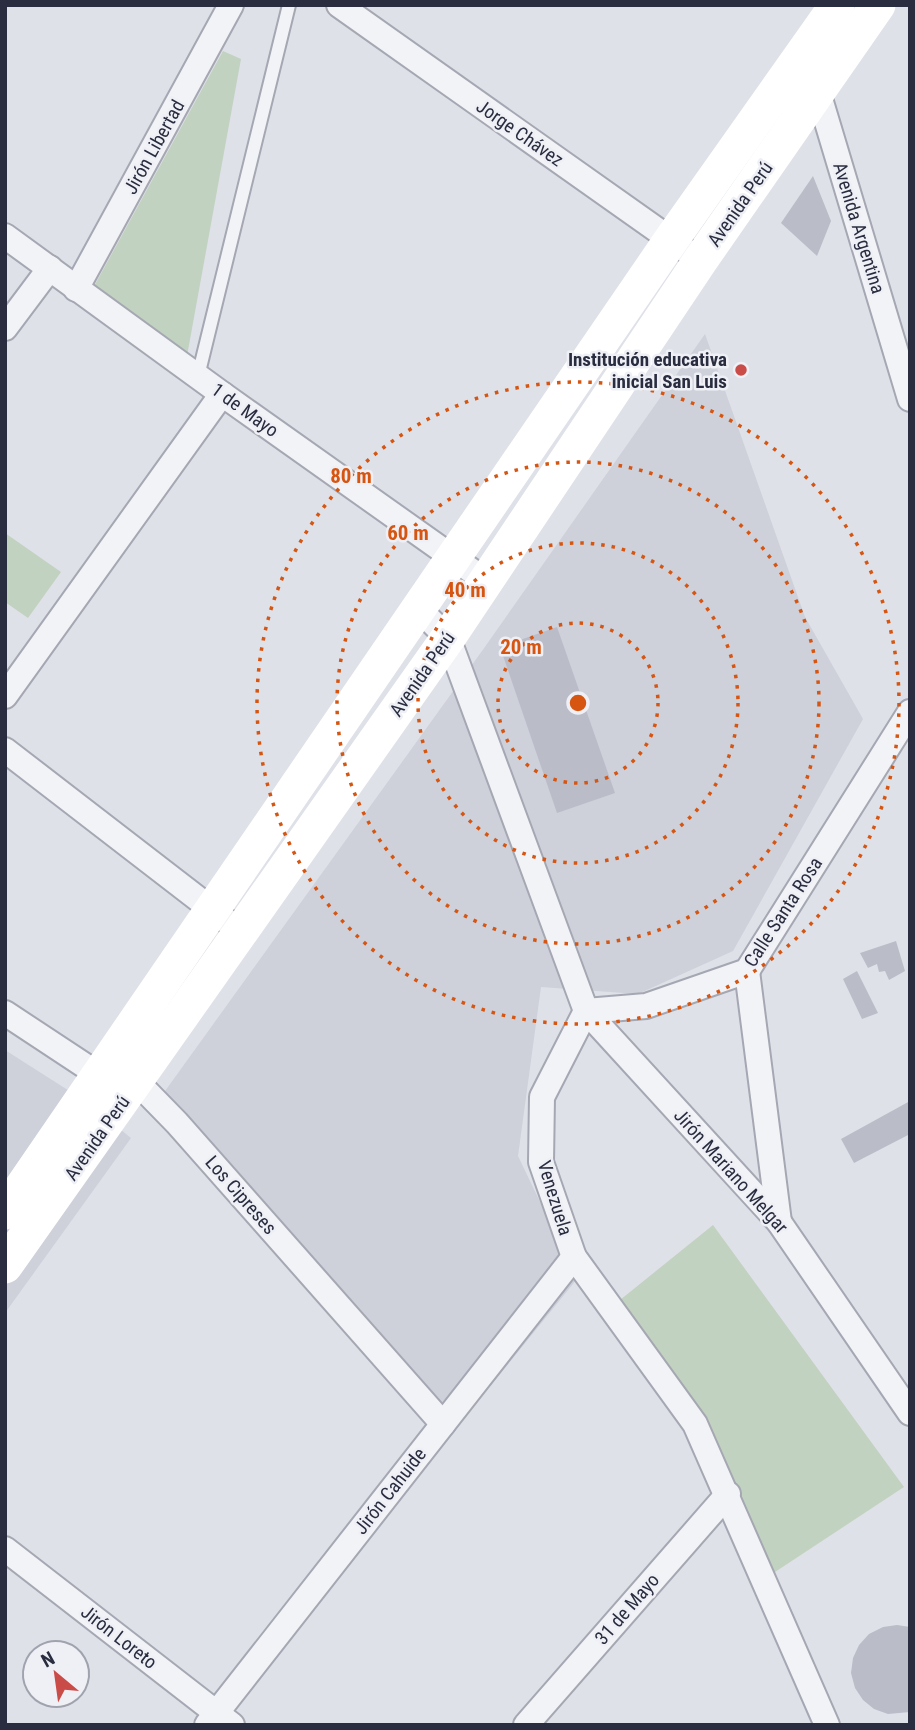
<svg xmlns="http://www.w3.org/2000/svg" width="915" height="1730" font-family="'Roboto Condensed',sans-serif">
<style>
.built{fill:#ced0da}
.green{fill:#c2d2c1}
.building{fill:#babcc8}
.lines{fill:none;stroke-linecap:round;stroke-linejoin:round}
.lane-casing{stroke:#a5a7b2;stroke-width:16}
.street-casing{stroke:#a5a7b2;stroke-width:28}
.lane{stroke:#f2f3f7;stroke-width:12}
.street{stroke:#f2f3f7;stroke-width:24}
.secondary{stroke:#fff;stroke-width:35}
.ring{fill:none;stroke:#d55511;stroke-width:3.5;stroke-dasharray:3.5 7}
.poi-dot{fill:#ca4c48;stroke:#eff0f6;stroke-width:2.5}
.labels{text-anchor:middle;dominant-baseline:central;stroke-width:5;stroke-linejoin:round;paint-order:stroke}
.street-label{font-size:19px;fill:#292d3f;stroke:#eff0f6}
.poi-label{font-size:19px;font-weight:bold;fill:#292d3f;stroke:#eff0f6;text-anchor:end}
.centre{fill:#d55511;stroke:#eff0f6;stroke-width:3.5}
.ring-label{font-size:21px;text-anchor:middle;font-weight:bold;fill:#d55511;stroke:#eff0f6;stroke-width:5;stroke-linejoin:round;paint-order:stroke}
</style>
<rect width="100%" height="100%" fill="#dfe1e8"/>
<g class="built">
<path d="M705 334 805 617 863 719 733 951 638 994 541 987 518 1156 577 1279 446 1441 361 1346 155 1105 482 651Z"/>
<path d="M5 1050 85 1101 131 1138 5 1313Z"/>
</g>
<g class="green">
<path d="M223 51 241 59 187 356 92 290Z"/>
<path d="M5 533 61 572 28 618 5 602Z"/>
<path d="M713 1225 904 1487 772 1574 714 1435 620 1300Z"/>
</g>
<g class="building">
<path d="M813 176 831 221 817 256 781 223Z"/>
<path d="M557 627 615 793 557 813 500 647Z"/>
<path d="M896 941 905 971 889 980 885 971 879 972 877 964 868 968 860 953Z"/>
<path d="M857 971 878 1013 862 1019 843 979Z"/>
<path d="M910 1101V1134L854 1163 841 1139Z"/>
<path d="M897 1625 910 1627V1712L888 1714 874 1709 863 1700 855 1688 851 1673 853 1658 859 1645 869 1634 883 1627Z"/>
</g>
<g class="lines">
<defs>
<path id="lane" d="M198 376 289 5"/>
<g id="street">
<path d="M339 5 684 249"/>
<path d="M811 83 818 92 910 399"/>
<path d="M5 236 222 394 486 581"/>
<path d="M76 289 231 5"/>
<path d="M5 328 50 268"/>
<path d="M419 609 448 638 586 1011 779 1222 910 1413"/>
<path d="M5 696 222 394"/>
<path d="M5 750 241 932"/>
<path d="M747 971 779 1222"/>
<path d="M586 1011 542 1097 541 1162 574 1257 695 1424 827 1725"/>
<path d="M586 1011 646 1006 747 971 910 712"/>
<path d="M5 1013 99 1075 137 1082 177 1123 443 1424"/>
<path d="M5 1549 232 1725"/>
<path d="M207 1725 574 1257"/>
<path d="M526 1725 728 1494"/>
</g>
</defs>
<use href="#lane" class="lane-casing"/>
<use href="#street" class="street-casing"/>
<use href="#lane" class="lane"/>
<use href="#street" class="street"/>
<g class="secondary">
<path d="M5 1212 671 240 837 5"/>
<path d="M5 1266 448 638 700 261 878 5"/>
</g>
</g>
<g class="ring">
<circle cx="578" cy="703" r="80"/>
<circle cx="578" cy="703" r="160"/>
<circle cx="578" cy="703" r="241"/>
<circle cx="578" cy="703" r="321"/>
</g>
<circle class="poi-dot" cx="741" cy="370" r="7"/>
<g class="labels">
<g class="street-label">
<text transform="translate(520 133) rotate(35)">Jorge Chávez</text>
<text transform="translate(154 147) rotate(-61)">Jirón Libertad</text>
<text transform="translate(740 204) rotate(-55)">Avenida Perú</text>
<text transform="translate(859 228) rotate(73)">Avenida Argentina</text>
<text transform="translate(245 410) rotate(36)">1 de Mayo</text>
<text transform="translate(422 674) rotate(-55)">Avenida Perú</text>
<text transform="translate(783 912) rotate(-57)">Calle Santa Rosa</text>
<text transform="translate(97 1138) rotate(-55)">Avenida Perú</text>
<text transform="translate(731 1171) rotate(48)">Jirón Mariano Melgar</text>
<text transform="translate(241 1195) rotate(49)">Los Cipreses</text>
<text transform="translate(555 1198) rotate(73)">Venezuela</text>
<text transform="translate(390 1491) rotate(-52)">Jirón Cahuide</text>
<text transform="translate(627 1609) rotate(-49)">31 de Mayo</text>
<text transform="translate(119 1637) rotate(38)">Jirón Loreto</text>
</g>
<g class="poi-label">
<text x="727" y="359">Institución educativa<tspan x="727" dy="22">inicial San Luis</tspan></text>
</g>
</g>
<circle cx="578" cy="703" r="10" class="centre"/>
<g class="ring-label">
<text x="351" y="483">80 m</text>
<text x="408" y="540">60 m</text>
<text x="465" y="597">40 m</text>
<text x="521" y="654">20 m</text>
</g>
<rect width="915" height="1730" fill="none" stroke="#292d3f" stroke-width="14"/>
<g transform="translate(56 1674) rotate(331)"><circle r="33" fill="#eff0f6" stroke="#a0a2ad" stroke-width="2"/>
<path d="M0-5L12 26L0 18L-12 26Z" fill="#ca4c48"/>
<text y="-10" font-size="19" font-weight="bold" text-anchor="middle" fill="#292d3f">N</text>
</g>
</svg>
